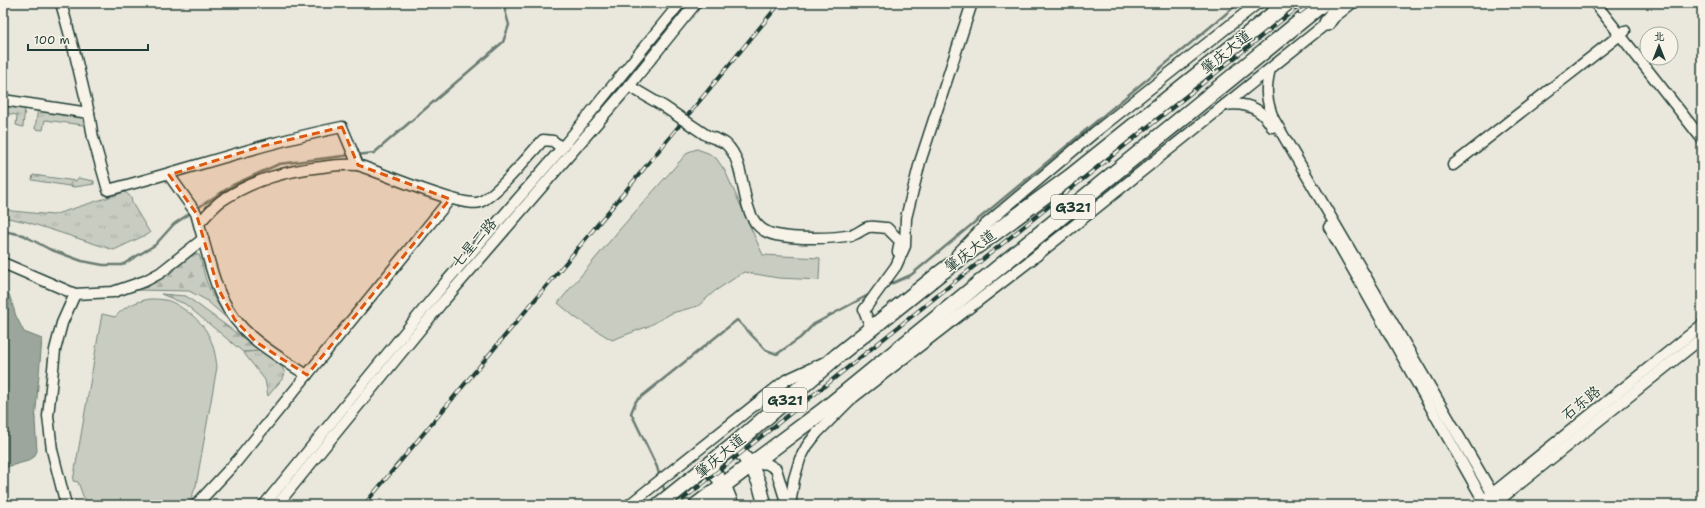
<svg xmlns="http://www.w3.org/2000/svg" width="1705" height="508" font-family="'Shantell Sans','LXGW WenKai TC',sans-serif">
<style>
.grass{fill:url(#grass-tufts);stroke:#74847a}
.forest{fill:url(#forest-firs);stroke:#74847a}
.garden{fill:#c8ccc1;stroke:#74847a}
.water{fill:#9ca69c;stroke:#6a7c72}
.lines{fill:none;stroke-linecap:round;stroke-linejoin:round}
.stream{stroke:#6a7c72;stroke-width:2.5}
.minor-casing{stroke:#1f3d34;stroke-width:13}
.major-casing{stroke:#1f3d34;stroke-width:16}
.highway-casing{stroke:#1f3d34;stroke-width:18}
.minor{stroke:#f7f3e8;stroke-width:10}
.major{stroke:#f7f3e8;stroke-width:13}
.highway{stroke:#f7f3e8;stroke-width:15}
.rail-casing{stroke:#1f3d34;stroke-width:4}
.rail{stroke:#f7f3e8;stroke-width:2.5;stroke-dasharray:8;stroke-linecap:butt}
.minor-bridge-casing{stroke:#1f3d34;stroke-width:13;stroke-linecap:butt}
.minor-bridge{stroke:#f7f3e8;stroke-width:10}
.marked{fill:#de580e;fill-opacity:0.2;stroke:#de580e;stroke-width:3;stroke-dasharray:8 5;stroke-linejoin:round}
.labels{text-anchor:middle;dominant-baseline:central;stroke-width:3;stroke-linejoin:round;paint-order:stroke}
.shield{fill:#f7f3e8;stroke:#60746a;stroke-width:1}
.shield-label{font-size:14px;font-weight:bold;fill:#1f3d34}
.street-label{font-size:15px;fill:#1f3d34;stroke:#f7f3e8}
</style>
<defs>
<pattern id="grass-tufts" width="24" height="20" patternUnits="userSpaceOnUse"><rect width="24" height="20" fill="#c8ccc1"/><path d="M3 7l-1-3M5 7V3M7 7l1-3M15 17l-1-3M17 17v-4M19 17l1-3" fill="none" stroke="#abb0a6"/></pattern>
<pattern id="forest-firs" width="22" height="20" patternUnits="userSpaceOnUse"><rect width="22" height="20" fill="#c8ccc1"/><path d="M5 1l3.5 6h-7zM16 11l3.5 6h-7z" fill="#abb0a6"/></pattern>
</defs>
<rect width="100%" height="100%" fill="#eae8dd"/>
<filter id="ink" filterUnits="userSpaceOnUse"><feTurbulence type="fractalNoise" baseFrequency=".025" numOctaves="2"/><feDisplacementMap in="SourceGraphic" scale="8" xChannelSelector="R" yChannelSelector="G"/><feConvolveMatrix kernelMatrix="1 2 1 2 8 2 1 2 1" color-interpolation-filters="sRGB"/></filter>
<g filter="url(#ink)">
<g class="grass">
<path d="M3 104 25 107 23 127 16 125 17 115 3 113Z"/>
<path d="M38 108 84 116 83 125 45 120 43 130 35 129Z"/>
<path d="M125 192 131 197 132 203 150 233 114 250 27 222 3 217V208L12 211 53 215Z"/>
<path d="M261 351 282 367 285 373 283 378 268 396 265 380 243 352Z"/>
</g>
<g class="forest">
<path d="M33 175 76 181 78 178 94 181V184L75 187 32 180Z"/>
<path d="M195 254 199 255C203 263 203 272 206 280 211 295 220 308 230 321L206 300 189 291 135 290 158 279 188 256Z"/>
<path d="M161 294 186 296 261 351 243 352 185 304Z"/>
</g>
<g class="garden">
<path d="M697 149 708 153 716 158 725 171 763 255 820 258 819 280 778 278 744 272 715 291 698 306 672 313 649 326 612 340 576 318 558 303 620 229 688 152Z"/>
<path d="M149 299C154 299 160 299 165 300 172 301 179 306 185 310 207 325 214 341 217 367L196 486 190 501 187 505H89L83 496 78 482 73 481 102 314 115 317C125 306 135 302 149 299Z"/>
</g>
<path class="water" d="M3 291 9 294 16 316 24 332 42 339 35 421 37 451 34 457 28 461 3 468Z"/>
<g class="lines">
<g class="stream">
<path d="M356 155 374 153 503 42 509 25 503 3"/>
<path d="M196 209 233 185 279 164 351 155"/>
<path d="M3 231 23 235 49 249 82 261 103 265H122L155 245 174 224 192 212"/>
<path d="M886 286 911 275 1239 3"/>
<path d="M660 478 657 467 631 413 636 401 737 320 766 350 777 354 800 338 814 324 872 293"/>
<path d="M662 482 665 493"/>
</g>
<defs>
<g id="minor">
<path d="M61 3 75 54 89 113"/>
<path d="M1595 3 1702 139"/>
<path d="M1270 69C1265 89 1266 99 1273 118L1499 505"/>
<path d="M629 86 663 106"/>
<path d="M3 100 89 113 93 138 108 190C186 170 263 143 342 127L358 165"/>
<path d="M1225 105C1246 102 1262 108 1272 127"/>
<path d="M706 135C712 138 721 140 726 144 752 168 734 227 776 235 795 239 833 239 852 235 858 234 863 228 869 227 874 226 882 228 887 228L900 241 898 252"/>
<path d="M1453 165 1625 31"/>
<path d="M200 222C206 216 213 207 221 201 253 180 284 171 322 167 335 165 345 164 358 165 379 172 464 209 480 202 498 194 529 155 543 140L553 141 562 148"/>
<path d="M1329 227 1486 505"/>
<path d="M203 239C209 259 213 280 222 298 240 336 273 353 307 375"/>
<path d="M957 254 986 224 1094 133 1258 3"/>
<path d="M3 263 75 294 113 292 145 281 160 273 203 239 196 213 169 175"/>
<path d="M871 328 864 310 896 266 905 246 906 218 920 162 972 3"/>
<path d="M753 465 766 463 776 469 787 505"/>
<path d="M1488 497 1702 325"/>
<path d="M66 505 52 450 48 416 55 350 62 323 75 294"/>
<path d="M196 505 237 461 450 199"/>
<path d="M264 505 445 283 562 148 680 3"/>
<path d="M277 505 441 304 629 86 696 3"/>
<path d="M629 505 786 380 823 363"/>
<path d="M718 505 724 485"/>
<path d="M790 505 794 479 800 459 807 446 817 433 851 399 1031 260 1352 3"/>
<path d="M1493 505 1702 338"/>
</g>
<g id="major">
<path d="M734 445 751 465 759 483 765 505"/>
<path d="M708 465 724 485 732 505"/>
</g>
<g id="highway">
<path d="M1327 23 1340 3"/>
<path d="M659 505 734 445 837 356 939 274 1070 177 1287 3"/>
<path d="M697 505 824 410 1323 3"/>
</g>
</defs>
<use href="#minor" class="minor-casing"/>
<use href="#major" class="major-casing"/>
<use href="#highway" class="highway-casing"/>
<use href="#minor" class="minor"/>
<use href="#major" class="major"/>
<use href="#highway" class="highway"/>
<defs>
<g id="rail">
<path d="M1299 13 1312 3"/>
<path d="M364 505 628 188 780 3"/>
<path d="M676 505 1303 3"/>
</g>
</defs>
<use href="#rail" class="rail-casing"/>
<use href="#rail" class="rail"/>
<defs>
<path id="minor-bridge" d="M663 106 706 135"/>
</defs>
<use href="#minor-bridge" class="minor-bridge-casing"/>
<use href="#minor-bridge" class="minor-bridge"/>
</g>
</g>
<path class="marked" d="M342 127 358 165 450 199 307 375 256 342 235 320 218 288 196 213 169 175 259 147Z"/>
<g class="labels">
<g class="shield">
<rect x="1051" y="195" width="44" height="24" rx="3"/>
<rect x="763" y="388" width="44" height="24" rx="3"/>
</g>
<g class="shield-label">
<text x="1073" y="207">G321</text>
<text x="785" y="400">G321</text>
</g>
<g class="street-label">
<text transform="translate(1226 52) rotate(-39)">肇庆大道</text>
<text transform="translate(474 243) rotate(-49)">七星二路</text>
<text transform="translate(970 251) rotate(-37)">肇庆大道</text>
<text transform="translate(1581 403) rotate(-39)">石东路</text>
<text transform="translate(720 456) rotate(-40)">肇庆大道</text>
</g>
</g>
<rect width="1705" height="508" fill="none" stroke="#f7f3e8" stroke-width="16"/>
<rect x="8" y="8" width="1689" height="492" fill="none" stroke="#1f3d34" stroke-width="1.5" filter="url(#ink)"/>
<g transform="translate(1659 46)"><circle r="19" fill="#f7f3e8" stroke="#a1aaa0"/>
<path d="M0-3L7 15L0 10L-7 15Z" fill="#1f3d34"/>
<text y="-6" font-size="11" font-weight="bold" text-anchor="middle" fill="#1f3d34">北</text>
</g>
<path d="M28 44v6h120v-6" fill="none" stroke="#1f3d34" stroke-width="2"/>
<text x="34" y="44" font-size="12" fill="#1f3d34" stroke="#f7f3e8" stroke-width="3" paint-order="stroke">100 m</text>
</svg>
